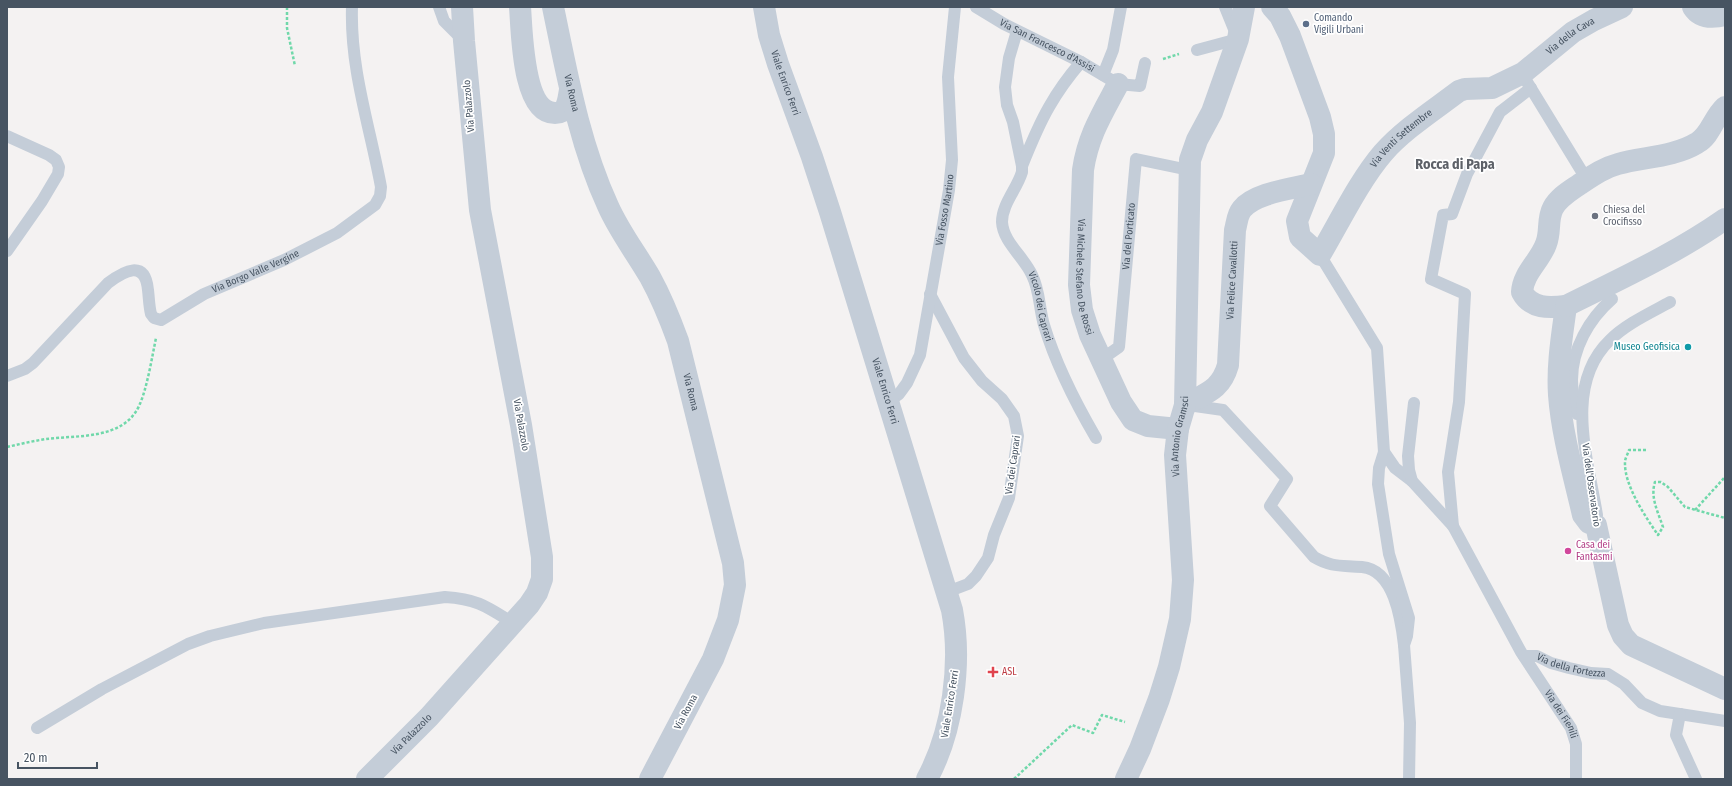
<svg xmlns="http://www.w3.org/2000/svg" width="1732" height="786" font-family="'Fira Sans Condensed',sans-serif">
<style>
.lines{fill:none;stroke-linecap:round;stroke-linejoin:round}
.path{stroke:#70d8aa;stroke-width:2.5;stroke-dasharray:3 2;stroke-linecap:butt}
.lane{stroke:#c4cdd8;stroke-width:12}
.street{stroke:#c4cdd8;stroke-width:22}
.service-dot{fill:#5c6f8a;stroke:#fff;stroke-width:1.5}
.worship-dot{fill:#6b7280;stroke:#fff;stroke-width:1.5}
.culture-dot{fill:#0f9aa8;stroke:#fff;stroke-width:1.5}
.hotel-dot{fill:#d1479c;stroke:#fff;stroke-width:1.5}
.health-dot{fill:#e0444e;stroke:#fff;stroke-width:1.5}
.labels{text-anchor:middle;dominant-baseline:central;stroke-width:3.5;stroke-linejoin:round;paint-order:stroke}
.service-label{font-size:10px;fill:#4e5e75;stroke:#fff;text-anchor:start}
.street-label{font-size:10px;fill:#475462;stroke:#fff}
.worship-label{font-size:10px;fill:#5b616d;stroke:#fff;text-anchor:start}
.culture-label{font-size:10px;fill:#0d838f;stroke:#fff;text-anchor:end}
.hotel-label{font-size:10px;fill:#b23c85;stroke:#fff;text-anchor:start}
.health-label{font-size:10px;fill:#be3a42;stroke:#fff;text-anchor:start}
.district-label{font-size:14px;font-weight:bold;fill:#5d6168;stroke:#fff}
</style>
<rect width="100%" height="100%" fill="#f4f2f2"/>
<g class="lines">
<g class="path">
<path d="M287 7V28L295 66"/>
<path d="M1163 59 1179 54"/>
<path d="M7 447C20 444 33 441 46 439 78 435 123 440 139 406 147 389 152 357 156 338"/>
<path d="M1646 450H1629C1628 454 1625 458 1625 462 1624 485 1645 516 1658 535L1663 527C1658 512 1650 497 1655 482H1661L1668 487 1685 507 1725 518"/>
<path d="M1695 510 1725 477"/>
<path d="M1014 779 1072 725 1093 733 1102 715 1125 722"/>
</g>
<g class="lane">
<path d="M439 7 444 21 464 41"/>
<path id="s1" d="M976 7 1004 24 1081 62 1118 84 1140 86 1145 63"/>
<path id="s2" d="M1017 31 1009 58 1005 87 1007 105 1013 122 1022 166V172C1017 189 1002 204 1002 222 1003 242 1024 257 1032 275 1040 291 1039 308 1044 325 1056 365 1075 402 1096 438"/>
<path d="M1197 50 1238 39 1225 7"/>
<path d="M1103 75 1113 50 1121 7"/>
<path d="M1527 82 1587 180"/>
<path d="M7 136 49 155 56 160 59 167 58 174 42 201 7 251"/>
<path d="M1022 166C1030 146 1038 126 1049 107 1058 91 1069 76 1081 62"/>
<path d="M1320 255 1377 348 1384 452 1395 468 1412 481"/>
<path d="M930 294 964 358 982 381 1002 399 1014 416 1018 436 1009 498 994 535 988 558 976 576 968 584 947 592"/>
<path id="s3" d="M1102 359 1119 347 1136 159 1189 170"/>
<path id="s4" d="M7 376 25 369 33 363 108 283C124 271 145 259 148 290 149 298 149 306 151 314L154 318 161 320 204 294 284 260 337 233 375 205 380 196 381 187C370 127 350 69 352 7"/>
<path id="s5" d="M889 401 899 394 907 383 920 355 949 190 952 160 948 77 955 7"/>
<path id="s6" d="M1414 403 1408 456 1409 470 1412 481 1453 526 1521 652 1571 728 1576 744V779"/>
<path d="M1188 405 1223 410 1287 479 1270 506 1314 557C1333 568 1341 565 1362 567 1394 570 1401 619 1404 645"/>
<path d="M1577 414C1575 403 1572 392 1572 380 1572 349 1589 319 1612 299"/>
<path d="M1384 452 1379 468 1378 484 1389 554 1409 618 1407 636 1404 645 1410 723 1409 779"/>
<path d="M1596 525 1597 515C1588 459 1563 385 1610 340 1626 324 1650 313 1670 302"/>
<path d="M1453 526 1448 472 1459 402 1465 294 1431 279 1443 215 1452 214 1467 174 1500 112 1531 88"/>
<path id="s7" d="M1524 656H1537L1551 663 1569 668 1591 673 1608 674 1624 684 1642 703 1660 711 1725 721"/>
<path d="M1680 714 1676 735 1696 779"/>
<path d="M37 728 102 689 188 644 210 636 264 623 445 597C477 599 486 606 513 623"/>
</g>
<g class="street">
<path d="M520 7C522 30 522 113 555 113 568 113 568 100 570 90"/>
<path id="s8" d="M553 7C567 74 579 143 608 206 619 231 636 253 650 277 661 297 670 319 678 341L733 563 735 585 728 620 713 659 650 779"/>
<path id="s9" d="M764 7 769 35 778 64 812 157 830 212 952 610C962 663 953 731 927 779"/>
<path id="s10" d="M1272 7 1280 16 1290 36 1320 117 1324 134V153L1297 221 1300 237 1320 255C1339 223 1359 181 1383 153 1403 130 1434 110 1459 91L1465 89 1492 88 1523 73 1573 32 1594 20 1622 7"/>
<path d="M1693 7C1700 18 1713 18 1725 15"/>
<path id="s11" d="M1118 84C1102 114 1088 136 1083 170L1079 285 1082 310 1090 335 1121 402 1133 420 1148 426 1178 429"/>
<path d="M1725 107C1713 118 1711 135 1697 143 1674 157 1643 157 1618 164 1603 168 1592 176 1580 184 1570 191 1559 197 1553 208 1547 219 1551 232 1546 244 1540 261 1523 273 1522 292 1531 309 1549 308 1566 306 1562 336 1557 365 1559 395 1562 435 1574 476 1583 515L1589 523 1596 525 1618 625 1623 636 1631 645 1725 689"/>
<path d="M1566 306C1620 279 1675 254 1725 219"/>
<path id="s12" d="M1185 405C1206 393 1221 390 1228 365L1235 230C1237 223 1237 215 1242 209 1255 193 1291 189 1311 184"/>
<path id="s13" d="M367 779 429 717 529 605 537 593 542 579V557L521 425 480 210 464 41 462 7"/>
<path id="s14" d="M1126 779 1140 749 1159 699 1169 667 1180 619 1183 580 1175 455 1178 429 1185 405 1190 160 1197 140 1212 112 1238 39 1244 7"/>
</g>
</g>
<circle class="service-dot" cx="1306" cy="24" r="4"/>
<circle class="worship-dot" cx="1595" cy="216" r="4"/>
<circle class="culture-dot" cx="1688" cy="347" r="4"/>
<circle class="hotel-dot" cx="1568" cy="551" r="4"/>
<path class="health-dot" d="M991 666h4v4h4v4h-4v4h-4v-4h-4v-4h4z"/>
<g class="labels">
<g class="service-label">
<text x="1314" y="18">Comando<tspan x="1314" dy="12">Vigili Urbani</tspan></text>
</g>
<g class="street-label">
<text stroke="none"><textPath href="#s10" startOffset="620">Via della Cava</textPath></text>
<text stroke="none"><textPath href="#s1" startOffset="81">Via San Francesco d'Assisi</textPath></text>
<text stroke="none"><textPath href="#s9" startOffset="79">Viale Enrico Ferri</textPath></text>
<text stroke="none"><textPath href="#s8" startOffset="88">Via Roma</textPath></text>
<text transform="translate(469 106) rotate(-95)">Via Palazzolo</text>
<text stroke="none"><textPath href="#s10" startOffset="417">Via Venti Settembre</textPath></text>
<text stroke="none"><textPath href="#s5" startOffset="204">Via Fosso Martino</textPath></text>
<text stroke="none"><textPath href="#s3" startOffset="132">Via del Porticato</textPath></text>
<text stroke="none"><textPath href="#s4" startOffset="338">Via Borgo Valle Vergine</textPath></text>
<text stroke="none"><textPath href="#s11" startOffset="201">Via Michele Stefano De Rossi</textPath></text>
<text stroke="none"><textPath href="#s12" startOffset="146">Via Felice Cavallotti</textPath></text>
<text stroke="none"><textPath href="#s2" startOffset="293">Vicolo dei Caprari</textPath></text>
<text stroke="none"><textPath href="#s9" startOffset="403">Viale Enrico Ferri</textPath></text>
<text stroke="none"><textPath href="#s8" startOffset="412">Via Roma</textPath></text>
<text transform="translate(521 425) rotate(80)">Via Palazzolo</text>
<text stroke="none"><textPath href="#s14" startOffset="353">Via Antonio Gramsci</textPath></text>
<text transform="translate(1013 465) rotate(-82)">Via dei Caprari</text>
<text transform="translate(1591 485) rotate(82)">Via dell'Osservatorio</text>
<text stroke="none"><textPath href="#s7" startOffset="49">Via della Fortezza</textPath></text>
<text transform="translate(950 704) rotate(-81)">Viale Enrico Ferri</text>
<text transform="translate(686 712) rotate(-62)">Via Roma</text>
<text stroke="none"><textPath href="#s6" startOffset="357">Via dei Fienili</textPath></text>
<text stroke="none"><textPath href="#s13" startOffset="63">Via Palazzolo</textPath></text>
</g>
<g class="worship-label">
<text x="1603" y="210">Chiesa del<tspan x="1603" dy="12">Crocifisso</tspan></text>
</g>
<g class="culture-label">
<text x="1680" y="347">Museo Geofisica</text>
</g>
<g class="hotel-label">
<text x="1576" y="545">Casa dei<tspan x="1576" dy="12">Fantasmi</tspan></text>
</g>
<g class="health-label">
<text x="1002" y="672">ASL</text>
</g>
<g class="district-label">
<text x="1455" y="164">Rocca di Papa</text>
</g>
</g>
<rect width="1732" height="786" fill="none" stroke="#475462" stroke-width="16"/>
<path d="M18 762v6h79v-6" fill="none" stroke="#475462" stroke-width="2"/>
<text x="24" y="762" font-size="12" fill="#475462" stroke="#ffffff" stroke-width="3" paint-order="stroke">20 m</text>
</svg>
